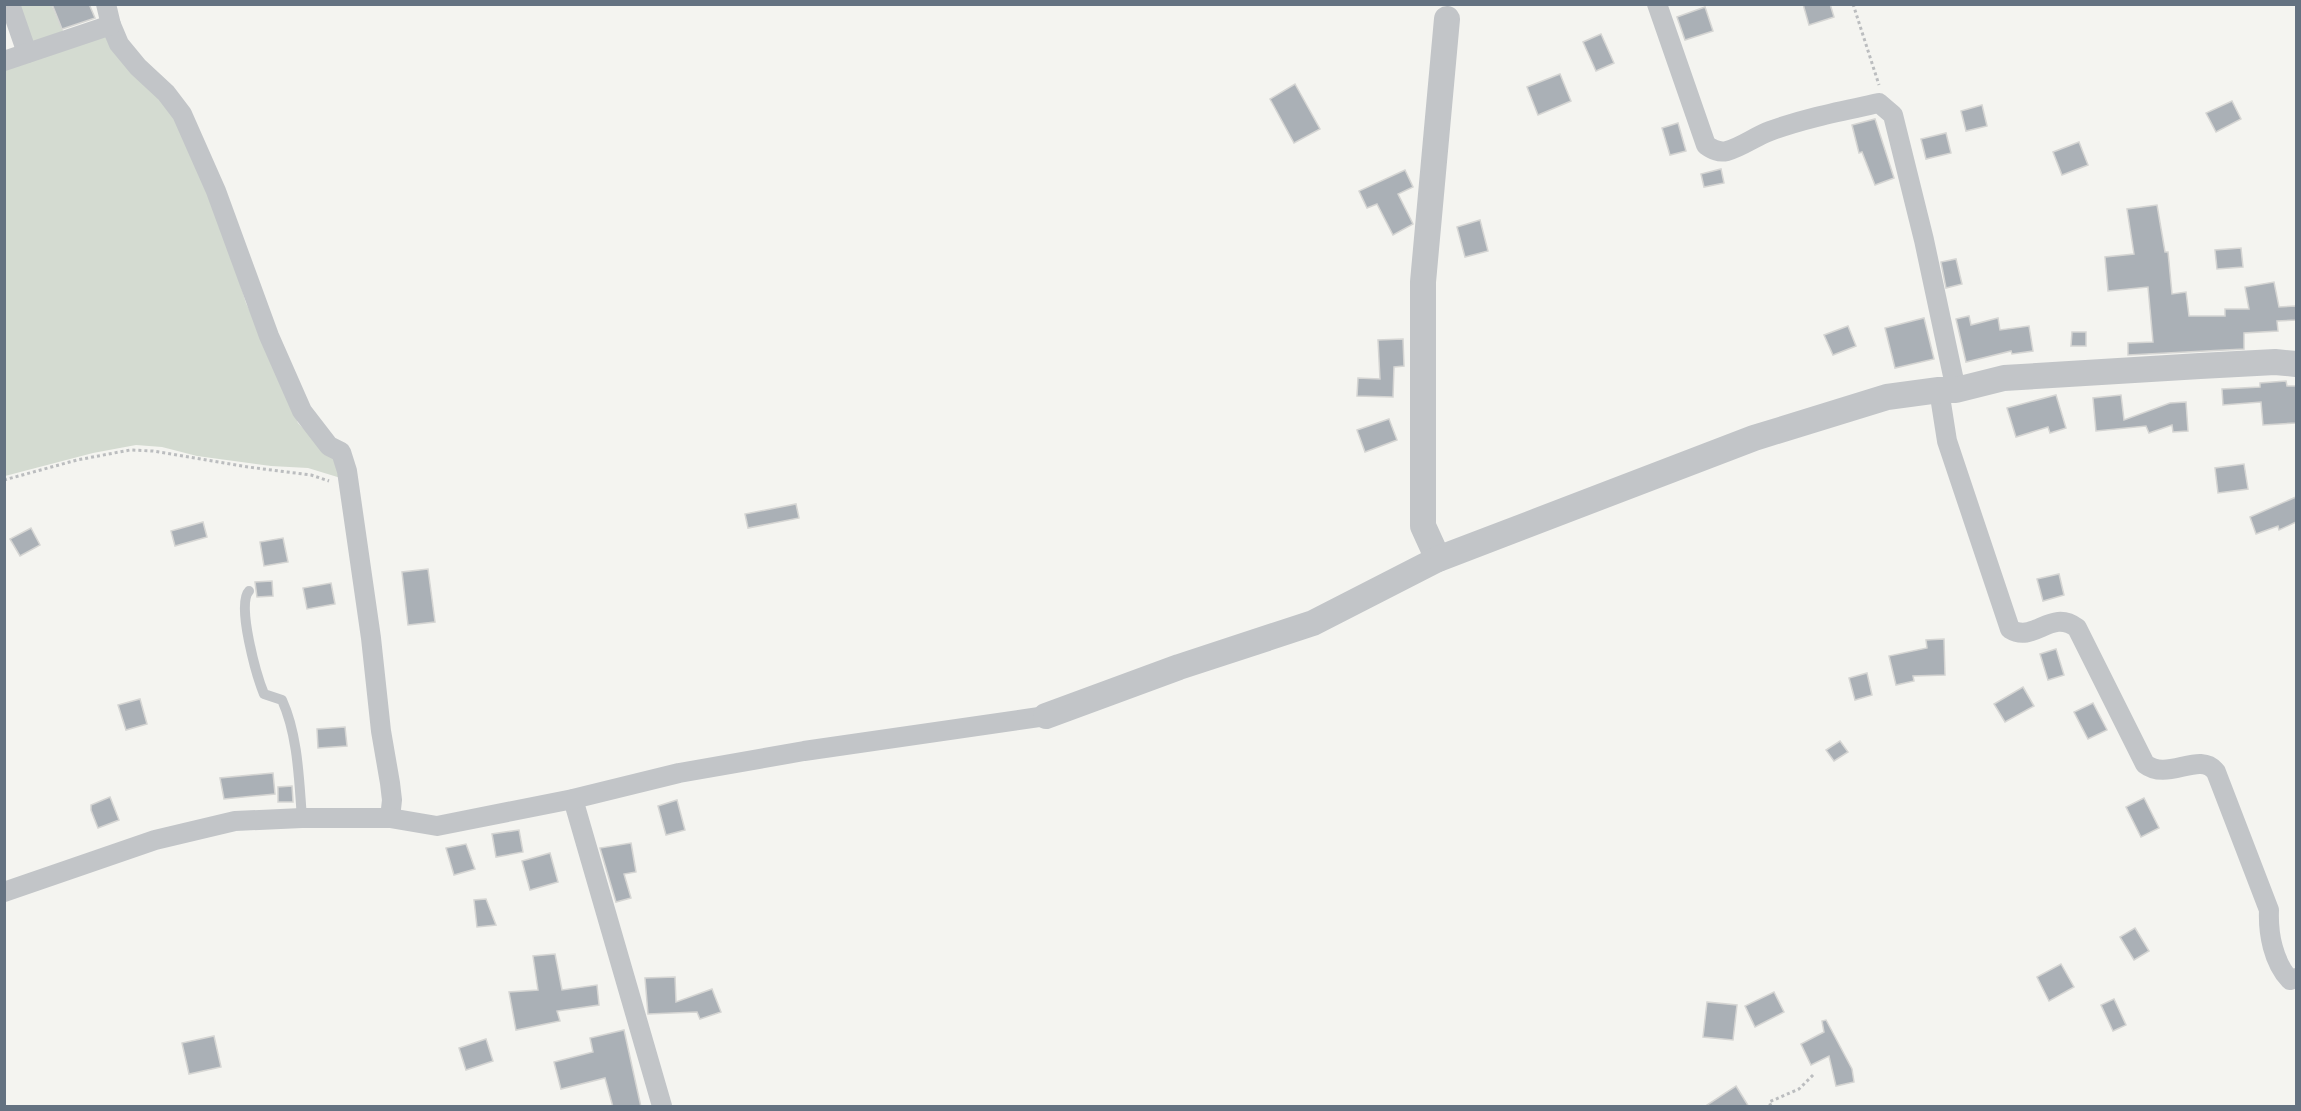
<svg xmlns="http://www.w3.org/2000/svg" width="2301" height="1111" font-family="'Source Sans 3',sans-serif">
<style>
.green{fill:#d4dbd1}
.building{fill:#aab0b6;stroke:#d5d5d3;stroke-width:1.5}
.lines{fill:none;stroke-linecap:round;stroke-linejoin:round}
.path{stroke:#bbbdbf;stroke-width:3;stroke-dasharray:3 3;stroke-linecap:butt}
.service{stroke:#c2c5c8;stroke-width:10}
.minor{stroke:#c2c5c8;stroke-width:20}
.tertiary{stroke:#c2c5c8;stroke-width:26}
</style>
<rect width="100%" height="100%" fill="#f4f4f0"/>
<g class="green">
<path d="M16 5H54L52 6 63 31 30 44Z"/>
<path d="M105 35 178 120 220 219 246 303 283 383 298 423 340 465 344 479 308 468 271 466 197 456 162 447 136 445 93 453 5 476 4 69Z"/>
</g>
<g class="building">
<path d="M52 4H89L95 18 62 29Z"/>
<path d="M1803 4H1830L1834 17 1809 25Z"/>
<path d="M1705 7 1713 31 1685 40 1677 17Z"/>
<path d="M1601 34 1614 63 1596 71 1583 42Z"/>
<path d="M1560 74 1571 101 1538 115 1527 87Z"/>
<path d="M1295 84 1320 129 1294 143 1270 99Z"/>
<path d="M2232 101 2241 119 2216 132 2206 113Z"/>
<path d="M1982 105 1987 126 1966 131 1961 111Z"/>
<path d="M1875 119 1894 178 1875 185 1862 152 1859 153 1852 125Z"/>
<path d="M1678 123 1686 151 1670 155 1662 128Z"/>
<path d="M1946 133 1951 153 1926 159 1921 139Z"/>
<path d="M2079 142 2088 165 2062 175 2053 152Z"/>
<path d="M1721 169 1724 183 1704 187 1701 174Z"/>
<path d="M1405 170 1413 187 1398 194 1413 224 1393 235 1377 204 1367 208 1359 191Z"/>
<path d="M2157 205 2165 252H2168L2172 294 2186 292 2189 316H2225V309H2249L2245 287 2274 282 2279 307 2296 306V320L2277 321 2278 331 2244 333V349L2128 355V343L2153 342 2148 287 2108 291 2105 257 2134 254 2127 209Z"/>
<path d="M1480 220 1488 251 1465 257 1457 227Z"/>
<path d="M2241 248 2243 267 2217 269 2215 250Z"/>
<path d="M1956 259 1962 284 1946 288 1941 262Z"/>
<path d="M1969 316 1971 325 1998 318 2000 330 2029 326 2033 351 2012 354 2011 351 1966 362 1956 319Z"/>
<path d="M1924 318 1934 359 1895 368 1885 328Z"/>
<path d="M1848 326 1856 346 1833 355 1824 335Z"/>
<path d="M2072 332H2086V346H2071Z"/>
<path d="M1403 339 1404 366 1394 367 1393 397 1357 396 1358 378 1380 379 1378 340Z"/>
<path d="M2286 381 2287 386H2296V423L2263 425 2261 402 2223 405 2222 389 2260 387V383Z"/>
<path d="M2056 395 2066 428 2050 433 2048 427 2016 437 2007 408Z"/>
<path d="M2121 395 2124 420 2170 403 2186 402 2188 431 2173 432 2172 425 2149 433 2146 426 2096 431 2093 398Z"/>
<path d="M1389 419 1397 440 1365 452 1357 430Z"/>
<path d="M2244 464 2248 489 2218 493 2215 468Z"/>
<path d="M2296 497V522L2279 530 2278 526 2256 534 2250 517Z"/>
<path d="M796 504 799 518 748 528 745 514Z"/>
<path d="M203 522 207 537 175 546 171 531Z"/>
<path d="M31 528 40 545 20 556 10 539Z"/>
<path d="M283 538 288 562 264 566 260 542Z"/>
<path d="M428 569 435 622 408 625 402 572Z"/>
<path d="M2059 574 2064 595 2043 601 2037 579Z"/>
<path d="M272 581 273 596 257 597 255 582Z"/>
<path d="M331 583 335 604 307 609 303 588Z"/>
<path d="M1944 639 1945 675 1913 676 1914 681 1896 685 1889 656 1927 648 1926 640Z"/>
<path d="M2056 649 2064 675 2048 680 2040 654Z"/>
<path d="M1867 673 1872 695 1855 700 1849 678Z"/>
<path d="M2023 687 2034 706 2005 722 1994 704Z"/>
<path d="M140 699 147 724 126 730 118 705Z"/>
<path d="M2093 703 2107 730 2088 739 2074 712Z"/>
<path d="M345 727 347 746 318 748 317 729Z"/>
<path d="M1840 741 1848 752 1834 761 1826 750Z"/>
<path d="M273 773 275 794 224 799 220 778Z"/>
<path d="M292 786 293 802H278V787Z"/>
<path d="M110 797 119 820 98 828 91 810V805Z"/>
<path d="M2144 798 2159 828 2141 837 2126 807Z"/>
<path d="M677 800 685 830 666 835 658 806Z"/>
<path d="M519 830 523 852 496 857 492 834Z"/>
<path d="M631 843 636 872 624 874 631 898 616 902 600 848Z"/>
<path d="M466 844 475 869 454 875 446 848Z"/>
<path d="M550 853 558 882 530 890 522 861Z"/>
<path d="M486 899 496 925 477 927 474 900Z"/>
<path d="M2135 928 2149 951 2134 960 2120 937Z"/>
<path d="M555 954 562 990 597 985 599 1005 557 1011 560 1021 516 1030 509 992 538 990 533 956Z"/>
<path d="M2061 964 2074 987 2049 1001 2037 977Z"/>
<path d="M675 977 676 1002 712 989 721 1012 700 1019 697 1012 648 1014 645 978Z"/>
<path d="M1774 992 1784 1012 1755 1027 1745 1006Z"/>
<path d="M2114 999 2126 1025 2113 1031 2101 1005Z"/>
<path d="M1707 1002 1737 1005 1733 1040 1703 1037Z"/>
<path d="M1826 1020 1852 1069 1854 1082 1836 1086 1829 1056 1811 1065 1801 1044 1824 1032 1822 1021Z"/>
<path d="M624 1030 641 1107H613L605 1078 561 1089 554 1062 593 1052 590 1038Z"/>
<path d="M214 1036 221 1067 189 1074 182 1043Z"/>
<path d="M486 1039 493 1061 466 1070 459 1048Z"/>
<path d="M1736 1086 1749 1107H1704Z"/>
</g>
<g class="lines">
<g class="path">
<path d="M1853 4 1879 85"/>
<path d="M4 480 77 460 130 450 153 451 248 467 311 475 329 481"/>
<path d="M1771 1106 1769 1102 1799 1089 1814 1074"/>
</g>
<path class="service" d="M249 591C236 604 257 677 264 694L282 700C298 735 299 780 302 818"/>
<g class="minor">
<path d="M10 4 27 53"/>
<path d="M1657 4 1706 145C1713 150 1719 153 1727 151 1742 147 1756 136 1770 131 1805 118 1842 111 1879 103L1893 115 1924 240 1956 390"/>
<path d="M111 25 119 44 138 67 166 93 182 114 216 191 269 336 302 411 329 446 341 452 347 471 371 638 381 731 390 783 392 800 390 818"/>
<path d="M4 61 111 25 106 4"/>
<path d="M1939 390 1947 441 2010 629C2034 644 2051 608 2077 628L2145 764C2168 782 2200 750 2216 772L2269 910C2268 933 2273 962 2290 980L2296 978"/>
<path d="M573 799 662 1106"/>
<path d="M4 892 155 840 235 821 302 818H390L437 826 573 799 679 773 804 751 1046 716"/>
</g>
<g class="tertiary">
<path d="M1438 559 1423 526V282L1447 19"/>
<path d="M1046 716 1179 667 1313 623 1438 559 1754 438 1887 397 1939 390H1956L2004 378 2200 366 2275 362 2296 364"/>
</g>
</g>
<rect width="2301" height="1111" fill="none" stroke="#647281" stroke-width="12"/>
</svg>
